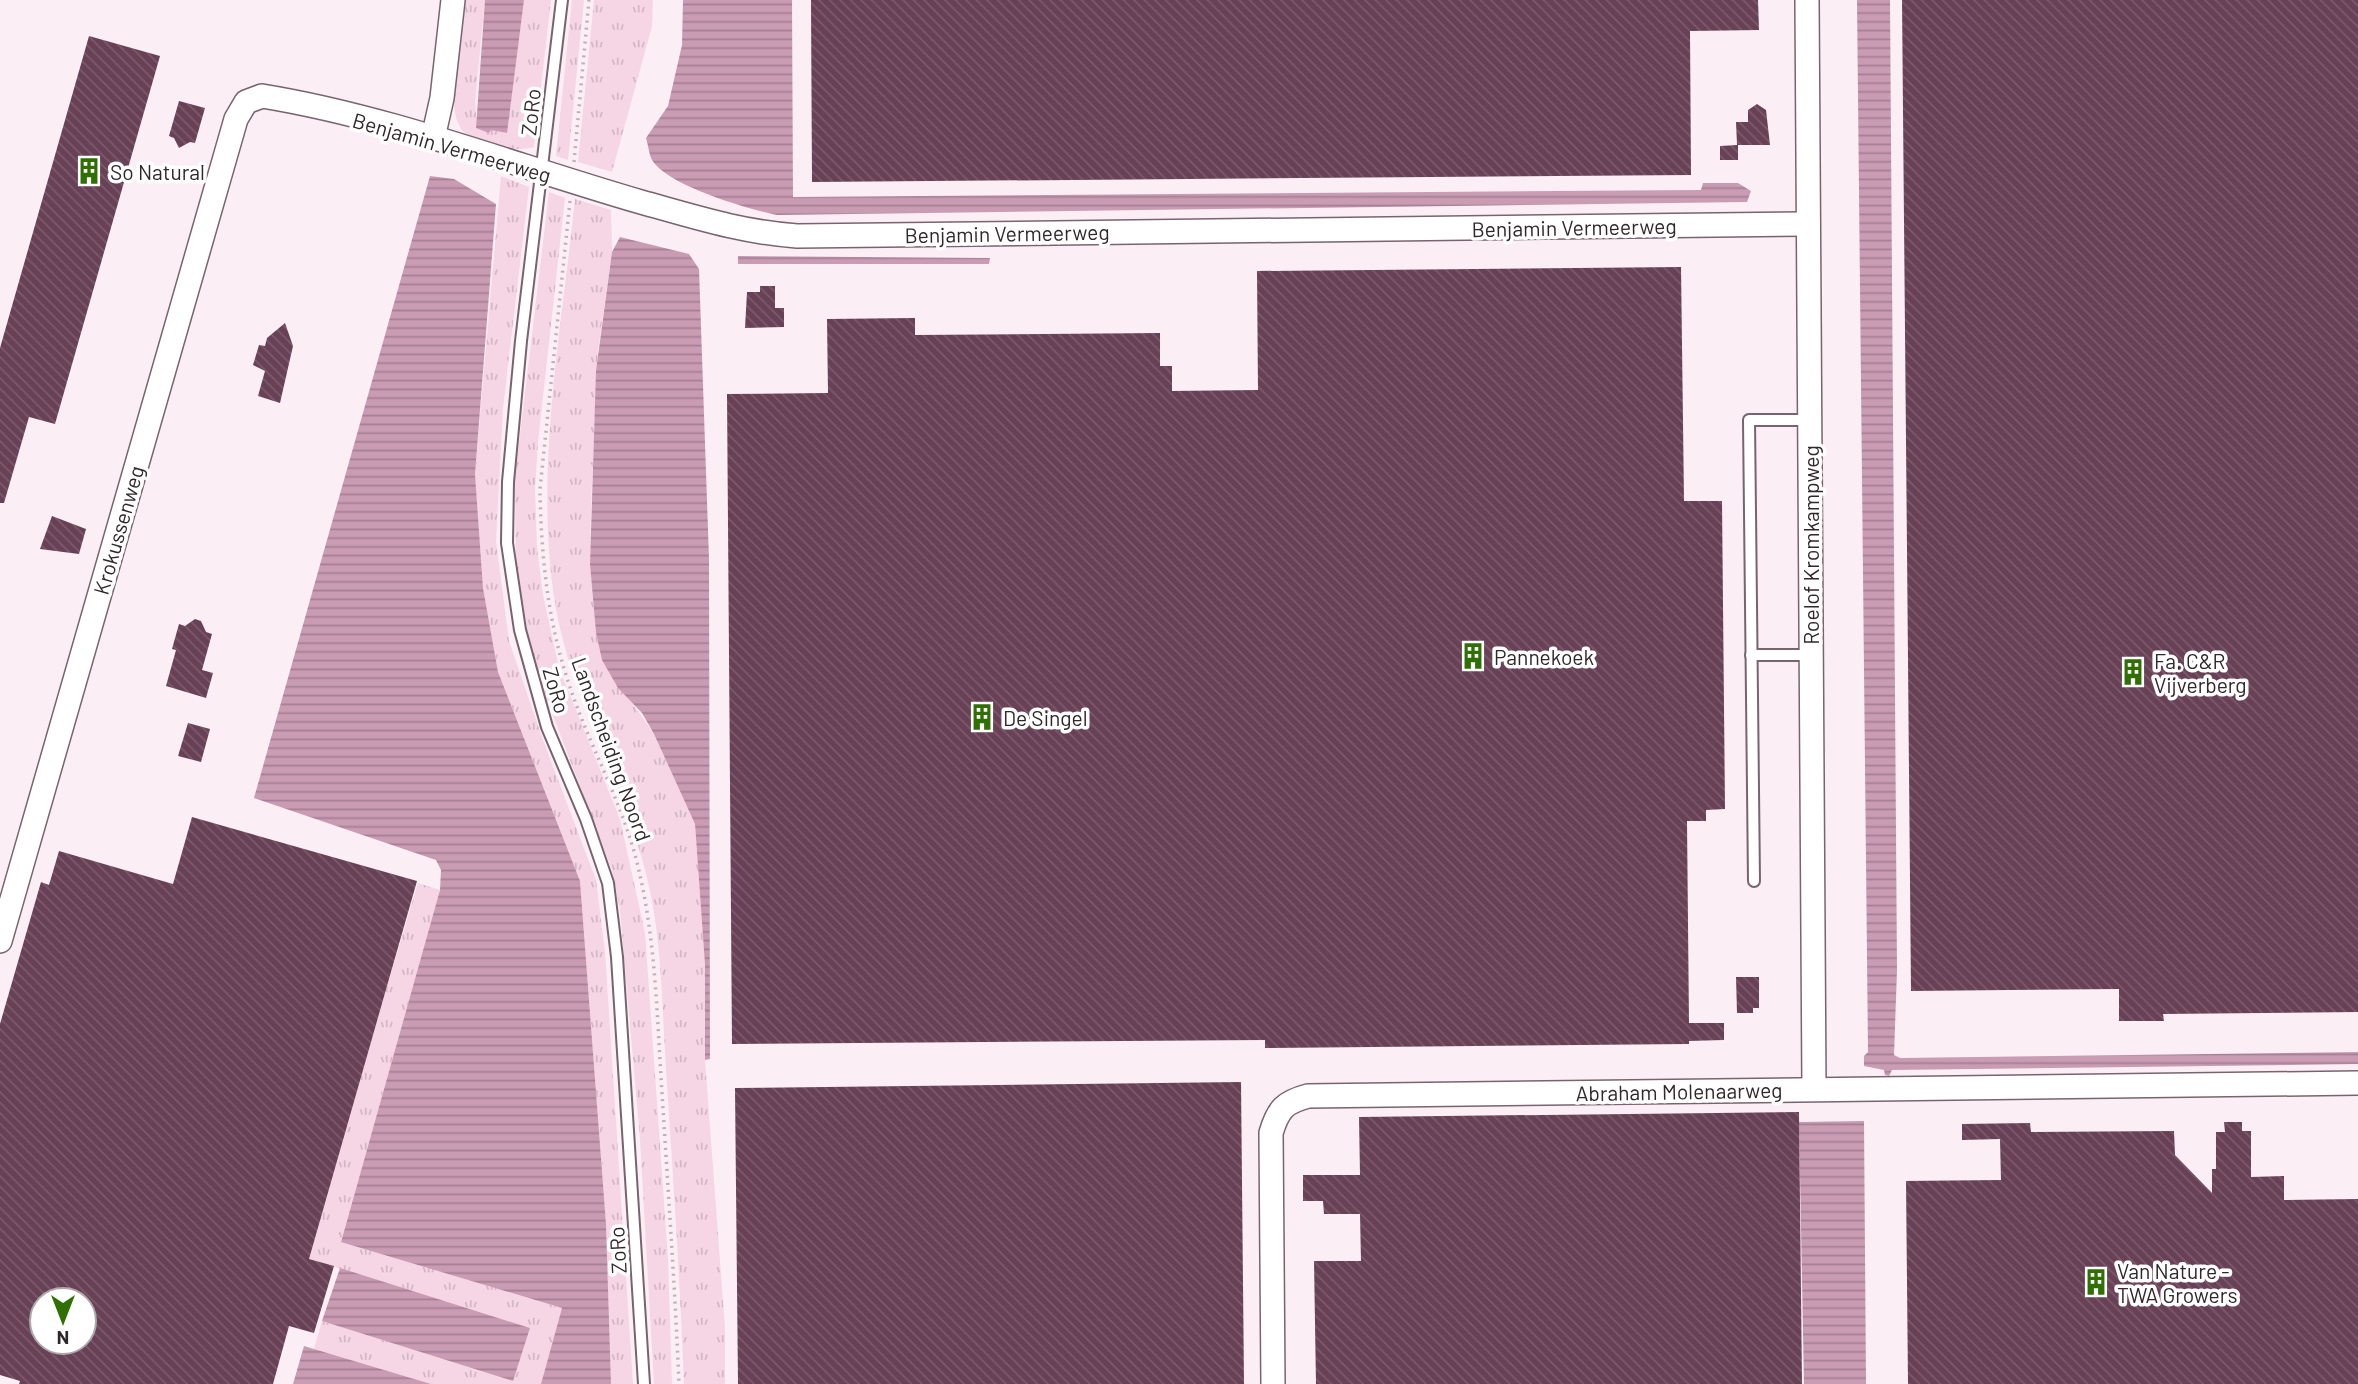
<svg xmlns="http://www.w3.org/2000/svg" width="2358" height="1384" font-family="Barlow,sans-serif">
<style>
.grass{fill:url(#grass-tufts)}
.water{fill:url(#water-rules)}
.building{fill:url(#building-back-hatch);fill-rule:evenodd}
.lines{fill:none;stroke-linecap:round;stroke-linejoin:round}
.lane-casing{stroke:#78646e;stroke-width:14}
.street-casing{stroke:#78646e;stroke-width:26}
.path{stroke:#bdb1b7;stroke-width:3.5;stroke-dasharray:2 5;stroke-linecap:butt}
.lane{stroke:#fff;stroke-width:10}
.street{stroke:#fff;stroke-width:23}
.labels{text-anchor:middle;dominant-baseline:central;stroke-width:7;stroke-linejoin:round;paint-order:stroke}
.street-label{font-size:21px;fill:#30272b;stroke:#fff}
.poi-label{font-size:21px;fill:#30272b;stroke:#fff;text-anchor:start}
</style>
<defs>
<pattern id="grass-tufts" width="24" height="20" patternUnits="userSpaceOnUse" patternTransform="scale(1.75)"><rect width="24" height="20" fill="#f6d5e5"/><path d="M3 7l-1-3M5 7V3M7 7l1-3M15 17l-1-3M17 17v-4M19 17l1-3" fill="none" stroke="#d3b7c5"/></pattern>
<pattern id="water-rules" width="6" height="5" patternUnits="userSpaceOnUse" patternTransform="scale(1.75)"><rect width="6" height="5" fill="#ca9cb3"/><path d="M0 2.5h6" fill="none" stroke="#a47f92"/></pattern>
<pattern id="building-back-hatch" width="6" height="6" patternUnits="userSpaceOnUse" patternTransform="scale(1.75)"><rect width="6" height="6" fill="#694156"/><path d="M-1 5l2 2M0 0l6 6M5-1l2 2" fill="none" stroke="#7b5a6b"/></pattern>
</defs>
<rect width="100%" height="100%" fill="#fceef5"/>
<g class="grass">
<path d="M463 0H485L475 101 477 124 506 133 524 0H551L534 147C520 151 510 148 496 146 484 144 470 140 462 130 443 104 460 32 463 0Z"/>
<path d="M572 0H584L568 160 556 156Z"/>
<path d="M594 0H653L652 26 612 172 578 162Z"/>
<path d="M501 176 529 187 503 408 496 541 509 641 543 740 596 880 605 952 633 1384H611L606 1224 580 881 498 672 483 588 475 474Z"/>
<path d="M549 192 565 198 538 442 535 489 537 547 543 595 559 668 620 819 645 933 668 1259 672 1384H654L640 1139 620 910 612 870 534 666 516 583 515 477Z"/>
<path d="M575 199 611 210 612 252 598 350 591 504 590 564 596 633 602 660 654 734 695 824 705 965V1060L725 1328V1384H684C680 1279 673 1175 666 1070 663 1020 662 968 655 919 642 821 589 738 564 644 527 508 561 337 575 199Z"/>
<path d="M418 883 440 890 341 1241 562 1308 541 1384H431L314 1349 322 1321 513 1380 530 1328 306 1258Z"/>
</g>
<g class="water">
<path d="M485 0H524L507 133 491 130 489 133 476 128Z"/>
<path d="M683 0H792L793 197 1701 190 1703 183H1738L1751 191 1747 202 777 215C748 209 668 186 652 160 649 154 648 144 646 138L668 106 682 45Z"/>
<path d="M1857 0H1890L1897 970 1894 1055 1900 1058 2358 1052V1064L1892 1070 1889 1076 1885 1075 1884 1070 1864 1066V1056L1868 1052Z"/>
<path d="M430 176 454 179 496 204 475 474 483 588 498 672 580 881 606 1224 611 1384H541L562 1308 341 1242 440 890 441 870 436 860 254 798Z"/>
<path d="M620 237 689 254 699 269 709 559 710 1059 705 1060V965L695 824 654 734 642 713 618 688 602 660 596 633 590 564 596 371 612 252Z"/>
<path d="M738 256 990 258 989 264H738Z"/>
<path d="M1864 1121 1866 1384H1804L1799 1122Z"/>
<path d="M340 1268 530 1328 513 1381 322 1321Z"/>
<path d="M304 1346 314 1349 431 1384H293Z"/>
</g>
<g class="building">
<path d="M811 0H1758L1759 30 1690 31 1691 175 812 182Z"/>
<path d="M1902 0H2358V1012L2163 1014 2164 1021H2119V989L1911 991Z"/>
<path d="M89 36 160 56 55 424 29 417 4 503H0V348Z"/>
<path d="M179 101 205 108 195 143 190 142 179 148 174 138 169 136Z"/>
<path d="M1757 104 1766 110 1770 145H1738V160H1720V146L1737 145 1736 122H1748V110Z"/>
<path d="M1681 267 1684 501H1722L1725 809 1706 810V821H1687L1689 1023H1724V1040L1689 1041V1044L1265 1048V1040L732 1044 727 394 828 393 827 319 915 318V335L1160 333V366H1172V391L1258 390 1257 271Z"/>
<path d="M760 286H775V308H784V327L745 328 747 292H760Z"/>
<path d="M285 323 293 346 280 403 258 396 265 371 253 365 259 345 265 346 267 338Z"/>
<path d="M52 516 86 529 79 554 40 549Z"/>
<path d="M195 619 201 621 206 632 212 634 202 670 213 673 206 698 166 686 176 650 172 649 179 624 185 626Z"/>
<path d="M188 723 210 729 201 762 178 756Z"/>
<path d="M192 817 417 881 309 1259 334 1266 314 1333 289 1326 273 1384H19L20 1381 0 1375V1024L41 882 49 885 59 851 173 884ZM42 1300H84V1342H42Z"/>
<path d="M1736 977H1759V1008H1753V1013H1737Z"/>
<path d="M1241 1082 1244 1384H738L735 1088Z"/>
<path d="M1799 1112 1802 1384H1316L1314 1261H1361L1360 1214H1324L1323 1201H1303V1175H1360L1359 1117Z"/>
<path d="M2224 1122H2242V1131H2251V1177L2284 1176V1200L2358 1199V1384H1908L1906 1181 2001 1180 2000 1139 1962 1140V1124L2030 1123 2031 1132 2174 1131 2175 1155 2212 1193V1169H2216V1132H2225Z"/>
</g>
<g class="lines">
<defs>
<g id="lane">
<path d="M562 0 521 341 508 482 507 543 520 630 547 727 586 819 608 883 617 957 644 1384"/>
<path d="M1751 655H1811"/>
<path d="M1754 881 1749 420H1809"/>
</g>
<g id="street">
<path d="M1807 0 1814 1089"/>
<path d="M433 138 442 98 453 0"/>
<path d="M0 941 236 119 246 102 262 96C391 117 516 166 641 202 695 217 741 232 797 236L1808 224"/>
<path d="M1273 1384 1271 1133C1278 1109 1285 1102 1308 1096L2358 1083"/>
</g>
</defs>
<use href="#lane" class="lane-casing"/>
<use href="#street" class="street-casing"/>
<g class="path">
<path d="M574 162 589 0"/>
<path d="M570 201 540 489C541 552 547 617 567 678 587 743 624 803 639 871 656 943 657 1019 662 1093 668 1190 675 1287 679 1384"/>
</g>
<use href="#lane" class="lane"/>
<use href="#street" class="street"/>
</g>
<defs>
<symbol id="building-bare" viewBox="-9 -9 18 18"><path d="M-4-6H4V6H1V3H-1V6H-4ZM-2.5-4.3h1.7v1.8h-1.7ZM.8-4.3h1.7v1.8H.8ZM-2.5-1h1.7V.8h-1.7ZM.8-1h1.7V.8H.8Z" fill="#306f03" stroke="#fff" stroke-width="2.5" paint-order="stroke"/></symbol>
</defs>
<g fill-rule="evenodd">
<use href="#building-bare" x="70" y="152" width="38" height="38"/>
<use href="#building-bare" x="1454" y="637" width="38" height="38"/>
<use href="#building-bare" x="2114" y="653" width="38" height="38"/>
<use href="#building-bare" x="963" y="698" width="38" height="38"/>
<use href="#building-bare" x="2077" y="1263" width="38" height="38"/>
</g>
<g class="labels">
<g class="street-label">
<text transform="translate(530 112) rotate(-84)">ZoRo</text>
<text transform="translate(452 147) rotate(16)">Benjamin Vermeerweg</text>
<text transform="translate(1574 227) rotate(-1)">Benjamin Vermeerweg</text>
<text transform="translate(1007 233) rotate(-1)">Benjamin Vermeerweg</text>
<text transform="translate(118 530) rotate(-74)">Krokussenweg</text>
<text transform="translate(1810 545) rotate(-90)">Roelof Kromkampweg</text>
<text transform="translate(557 690) rotate(74)">ZoRo</text>
<text transform="translate(612 749) rotate(70)">Landscheiding Noord</text>
<text transform="translate(1679 1091) rotate(-1)">Abraham Molenaarweg</text>
<text transform="translate(617 1250) rotate(-93)">ZoRo</text>
</g>
<g class="poi-label">
<text x="110" y="171">So Natural</text>
<text x="1494" y="656">Pannekoek</text>
<text x="2154" y="660">Fa. C&amp;R<tspan x="2154" dy="24">Vijverberg</tspan></text>
<text x="1003" y="717">De Singel</text>
<text x="2117" y="1270">Van Nature -<tspan x="2117" dy="24">TWA Growers</tspan></text>
</g>
</g>
<g transform="translate(63 1321) rotate(180)"><circle r="33" fill="#ffffff" stroke="#aca9aa" stroke-width="2"/>
<path d="M0-5L12 26L0 18L-12 26Z" fill="#306f03"/>
<text y="-10" font-size="19" font-weight="bold" text-anchor="middle" fill="#30272b">N</text>
</g>
</svg>
